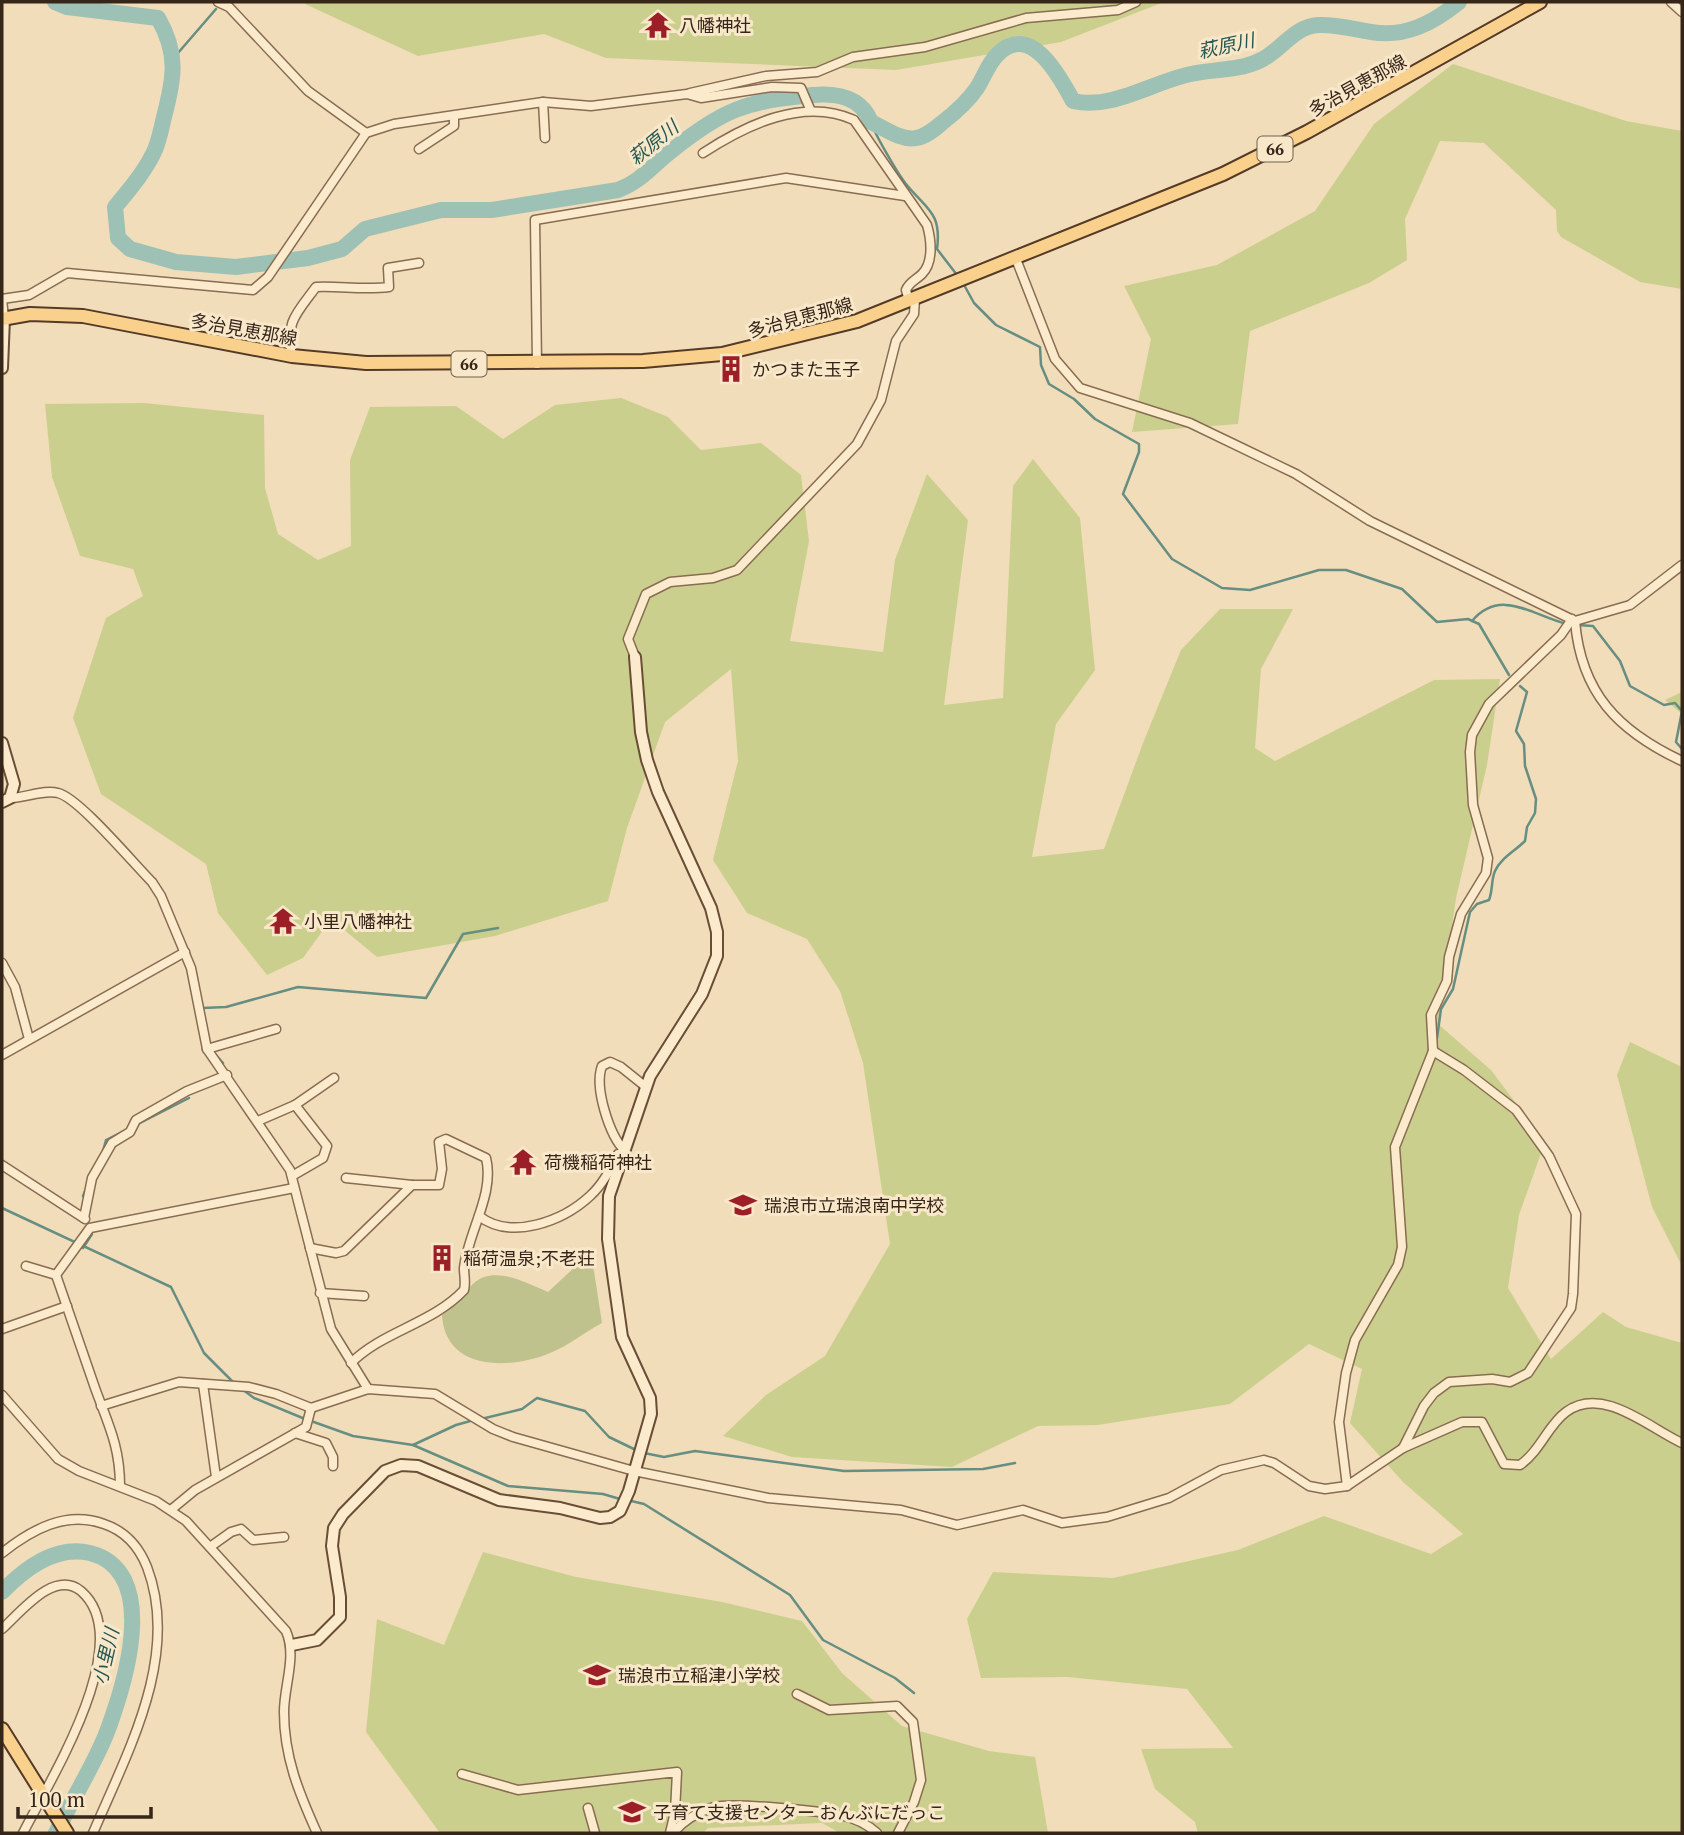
<svg xmlns="http://www.w3.org/2000/svg" width="1684" height="1835" font-family="'PT Serif','Noto Sans JP',serif">
<style>
.green{fill:#cbcf8d}
.cemetery{fill:#bfc28d}
.lines{fill:none;stroke-linecap:round;stroke-linejoin:round}
.stream{stroke:#668e82;stroke-width:2.5}
.river{stroke:#9ec1b5;stroke-width:16}
.street-casing{stroke:#886c53;stroke-width:11}
.secondary-casing{stroke:#6a4d36;stroke-width:14}
.primary-casing{stroke:#553a28;stroke-width:16}
.street{stroke:#fbebcc;stroke-width:8}
.secondary{stroke:#fbebcc;stroke-width:10}
.primary{stroke:#f9d18c;stroke-width:12}
.labels{text-anchor:middle;dominant-baseline:central;stroke-width:6;stroke-linejoin:round;paint-order:stroke}
.shield{fill:#f8e8c9;stroke:#70604e;stroke-width:2}
.shield-label{font-size:16px;font-weight:bold;fill:#362519}
.poi-label{font-size:18px;fill:#362519;stroke:#f8e8c9;text-anchor:start}
.street-label{font-size:18px;fill:#362519;stroke:#f8e8c9}
.water-label{font-size:19px;font-style:italic;fill:#275751;stroke:#f8e8c9}
</style>
<rect width="100%" height="100%" fill="#f1ddb9"/>
<g class="green">
<path d="M306 2H1164L1061 42 896 70 606 58 544 34 418 56 305 4Z"/>
<path d="M1453 64 1626 121 1682 131V289L1640 282 1561 237 1557 231 1556 210 1484 143 1440 141 1405 219 1407 260 1369 283 1250 331 1238 424 1132 432 1151 339 1124 286 1217 265 1315 211 1374 124Z"/>
<path d="M621 398 668 417 701 450 761 443 801 475 809 541 790 641 883 652 895 560 927 474 968 520 944 705 1003 698 1013 486 1033 459 1080 518 1095 670 1056 724 1032 857 1104 849 1143 743 1181 650 1220 609H1293L1261 669 1255 748 1275 761 1434 680 1500 679 1487 765 1456 898 1438 1024 1491 1070 1545 1142 1519 1215 1508 1288 1551 1359 1603 1312 1626 1327 1682 1343V1833H1198L1195 1822 1155 1789 1141 1749 1233 1748 1187 1689 1068 1677 981 1678 967 1619 993 1572 1113 1578 1238 1550 1324 1516 1431 1554 1463 1534 1403 1482 1350 1423 1362 1369 1309 1344 1230 1404 1098 1425 1038 1426 952 1467 792 1457 723 1436 766 1395 825 1356 890 1244 863 1063 840 991 807 939 747 913 713 860 738 761 731 669 665 722 627 828 608 901 495 936 377 957 331 919 303 958 267 975 218 913 206 864 101 794 73 718 106 618 143 596 133 569 80 556 52 477 45 404 144 403 264 415 265 488 278 534 318 560 351 546 350 460 370 407 456 406 503 439 555 405Z"/>
<path d="M1682 692V714L1665 700Z"/>
<path d="M1630 1042 1682 1067V1266L1652 1207 1617 1075Z"/>
<path d="M483 1552 576 1577 722 1602 802 1621 842 1673 902 1726 989 1751 1035 1757 1048 1833H840L822 1823 708 1828 703 1833H440L366 1732 377 1619 444 1645Z"/>
</g>
<path class="cemetery" d="M591 1252 602 1323C585 1332 568 1346 550 1353 510 1370 445 1371 442 1315 455 1305 463 1293 474 1283 494 1265 527 1283 548 1292Z"/>
<g class="lines">
<g class="stream">
<path d="M173 54 178 53 216 9"/>
<path d="M871 122C874 133 898 174 906 184 926 209 942 212 937 249L957 275"/>
<path d="M963 283 974 303 996 325 1040 347 1041 365 1049 384 1074 399 1095 419 1139 444V452L1123 494 1172 559 1222 588 1250 590 1319 570H1346L1402 589 1437 622 1468 619 1479 624 1509 675"/>
<path d="M1472 621C1501 587 1533 616 1567 624"/>
<path d="M1577 625 1593 626 1620 661 1630 686 1664 705 1675 703 1682 711 1676 742 1682 749"/>
<path d="M202 1008 226 1007 298 987 426 998 463 934 498 928"/>
<path d="M1437 1038 1441 1009 1453 989 1470 912 1477 904 1489 900C1493 890 1491 880 1495 871 1501 858 1515 851 1525 841L1527 827 1535 813 1536 799 1525 766 1524 744 1516 731 1527 692 1520 686"/>
<path d="M214 1053 223 1063"/>
<path d="M136 1125 189 1098"/>
<path d="M103 1151 106 1140 130 1128"/>
<path d="M83 1196 87 1186"/>
<path d="M2 1208 171 1287 204 1353 234 1383"/>
<path d="M83 1248 92 1234"/>
<path d="M242 1389 254 1398 305 1419"/>
<path d="M481 1419 522 1409 537 1398 585 1411 609 1437 638 1451"/>
<path d="M311 1421 353 1436 413 1445 508 1486 603 1494 620 1499"/>
<path d="M413 1445 456 1425 474 1420"/>
<path d="M644 1453 664 1457 695 1451 844 1471 983 1469 1015 1463"/>
<path d="M627 1500 644 1504 790 1595 823 1640 895 1678 914 1693"/>
</g>
<g class="river">
<path d="M55 2 67 7 158 18C179 54 174 79 164 117 161 129 159 143 153 154 143 174 129 190 115 207L118 238 130 249 176 262 236 267 308 258 342 249 365 229 441 210H492L618 190C640 182 652 166 670 152 723 109 746 101 813 95 837 93 861 97 871 122 884 128 901 141 916 138 926 137 936 128 943 122 956 112 968 101 977 88 984 77 988 64 997 55 1030 20 1060 77 1073 101 1113 110 1152 82 1191 74 1213 69 1238 71 1259 61 1279 53 1294 26 1318 25 1335 24 1354 29 1371 32 1405 38 1433 23 1459 2"/>
<path d="M2 1592C24 1569 56 1545 90 1553 157 1570 128 1672 112 1718 100 1756 73 1797 56 1833"/>
</g>
<defs>
<g id="street">
<path d="M218 2 229 7 308 91 366 133"/>
<path d="M1671 2 1682 12"/>
<path d="M690 93 766 76 817 72 853 57 925 47 1026 18 1118 10 1136 2"/>
<path d="M543 102 545 138"/>
<path d="M419 149 454 126V116"/>
<path d="M703 153C746 125 803 97 854 120L927 225C931 239 934 262 922 274 916 280 909 282 906 290L909 301"/>
<path d="M1016 259 1055 359 1080 388 1190 423 1296 474 1370 521 1575 621 1630 605 1682 565"/>
<path d="M4 318 2 299 29 295 67 273 253 290 268 277 366 133 394 124 543 102 591 106 687 94 701 98 772 87 801 88 810 109"/>
<path d="M292 356C285 322 296 314 316 287 341 286 364 290 389 287L388 268 419 263"/>
<path d="M537 364 535 220 786 178 905 196"/>
<path d="M1575 621C1581 693 1618 731 1682 761"/>
<path d="M635 657 628 639 646 594 670 582 713 578 737 570 857 444 881 400 896 341 914 314 915 299"/>
<path d="M10 798C25 798 44 789 58 793 79 798 133 863 152 882L161 896 191 968 207 1049 290 1170 331 1329 368 1389"/>
<path d="M2 963 15 987 29 1039"/>
<path d="M207 1049 276 1029"/>
<path d="M2 1055 185 952"/>
<path d="M295 1105 334 1078"/>
<path d="M258 1121 295 1105 327 1146 323 1158 292 1176"/>
<path d="M625 1151C609 1135 594 1087 602 1066L610 1062 621 1067 646 1087"/>
<path d="M2 1165 85 1219"/>
<path d="M346 1178 412 1185"/>
<path d="M479 1216C511 1241 563 1221 590 1196 603 1184 610 1170 618 1154H624"/>
<path d="M84 1218 92 1178 112 1143 130 1132 136 1120 187 1091 227 1075"/>
<path d="M310 1248 336 1253 344 1251 412 1185H439L442 1169 439 1142 446 1139 486 1158C495 1194 468 1232 464 1268 464 1276 466 1283 464 1290 432 1324 383 1331 351 1363"/>
<path d="M26 1266 56 1275"/>
<path d="M320 1293 364 1296"/>
<path d="M2 1329 67 1306"/>
<path d="M203 1384 216 1477"/>
<path d="M2 1395 58 1459 79 1471 156 1501 186 1521 286 1631C297 1657 284 1685 284 1712 284 1757 299 1793 317 1833"/>
<path d="M101 1406 179 1382 249 1387 276 1394 311 1408 368 1389 435 1394 493 1429 513 1437 634 1471 768 1498 901 1510 957 1525 1023 1510 1062 1523 1107 1517 1169 1498 1221 1470 1264 1460 1274 1463 1309 1486 1325 1489 1347 1486 1403 1448 1462 1422H1482L1504 1464 1520 1465C1541 1450 1548 1425 1566 1412 1603 1385 1649 1428 1682 1443"/>
<path d="M295 1433 326 1443 333 1457V1466"/>
<path d="M1403 1448 1424 1406 1434 1393 1449 1382 1492 1379 1510 1382 1528 1373 1571 1308 1573 1294 1576 1214 1549 1156 1516 1110 1464 1070 1433 1051"/>
<path d="M120 1486C120 1446 108 1424 95 1388 82 1350 69 1313 56 1275L90 1228 294 1188"/>
<path d="M1347 1486 1339 1422 1346 1373 1355 1340 1398 1265 1402 1247 1395 1147 1433 1051 1431 1015 1447 981 1449 957 1461 914 1486 873 1488 858 1473 805 1470 752 1472 735 1489 704 1561 635 1572 619"/>
<path d="M172 1509 195 1490 306 1427 311 1408"/>
<path d="M210 1547 231 1532 241 1529 253 1540 284 1537"/>
<path d="M2 1553C31 1530 66 1510 104 1524 125 1531 139 1547 147 1567 181 1656 127 1753 93 1833"/>
<path d="M2 1629C21 1612 54 1569 81 1591 139 1641 48 1783 23 1833"/>
<path d="M797 1694 829 1710 897 1706 913 1722 921 1780 914 1802 898 1833"/>
<path d="M462 1774 518 1790 677 1772 675 1812 670 1833"/>
<path d="M588 1808 595 1833"/>
<path d="M673 1833C683 1821 698 1812 714 1807 733 1802 822 1811 844 1816 857 1819 868 1825 877 1833"/>
</g>
<g id="secondary">
<path d="M2 368 4 318"/>
<path d="M2 743 14 784 10 798 2 802"/>
<path d="M292 1645 317 1640 340 1617V1597L332 1546 334 1528 343 1514 385 1471 401 1465 418 1466 499 1500 560 1508 600 1518 610 1517 620 1511 629 1491 651 1414 650 1398 622 1337 608 1239 609 1196 650 1076 702 994 717 956V932L711 908 658 792 647 760 641 732 635 657"/>
</g>
<g id="primary">
<path d="M2 319 30 314 83 316 292 356 366 363 643 361 722 354 857 321 1223 174 1307 132 1540 2"/>
<path d="M2 1729 67 1833"/>
</g>
</defs>
<use href="#street" class="street-casing"/>
<use href="#secondary" class="secondary-casing"/>
<use href="#primary" class="primary-casing"/>
<use href="#street" class="street"/>
<use href="#secondary" class="secondary"/>
<use href="#primary" class="primary"/>
</g>
<defs>
<symbol id="temple-bare" viewBox="-9 -9 18 18"><path d="M0-6L5-2H3V0L6.5 2.5H4V6H1.5V3h-3V6H-4V2.5H-6.5L-3 0V-2H-5Z" fill="#9c1e26" stroke="#f8e8c9" stroke-width="2.5" paint-order="stroke"/></symbol>
<symbol id="building-bare" viewBox="-9 -9 18 18"><path d="M-4-6H4V6H1V3H-1V6H-4ZM-2.5-4.3h1.7v1.8h-1.7ZM.8-4.3h1.7v1.8H.8ZM-2.5-1h1.7V.8h-1.7ZM.8-1h1.7V.8H.8Z" fill="#9c1e26" stroke="#f8e8c9" stroke-width="2.5" paint-order="stroke"/></symbol>
<symbol id="school-bare" viewBox="-9 -9 18 18"><path d="M0-5L7-2L0 1L-7-2ZM-4 1L0 2.5L4 1V4Q0 6-4 4Z" fill="#9c1e26" stroke="#f8e8c9" stroke-width="2.5" paint-order="stroke"/></symbol>
</defs>
<g fill-rule="evenodd">
<use href="#temple-bare" x="639" y="6" width="38" height="38"/>
<use href="#building-bare" x="712" y="350" width="38" height="38"/>
<use href="#temple-bare" x="264" y="902" width="38" height="38"/>
<use href="#temple-bare" x="504" y="1143" width="38" height="38"/>
<use href="#school-bare" x="724" y="1186" width="38" height="38"/>
<use href="#building-bare" x="423" y="1239" width="38" height="38"/>
<use href="#school-bare" x="578" y="1656" width="38" height="38"/>
<use href="#school-bare" x="613" y="1793" width="38" height="38"/>
</g>
<g class="labels">
<g class="shield">
<rect x="1257.5" y="136.5" width="35" height="25" rx="5"/>
<rect x="451.5" y="351.5" width="35" height="25" rx="5"/>
</g>
<g class="shield-label">
<text x="1275" y="149">66</text>
<text x="469" y="364">66</text>
</g>
<g class="poi-label">
<text x="679" y="25">八幡神社</text>
<text x="752" y="369">かつまた玉子</text>
<text x="304" y="921">小里八幡神社</text>
<text x="544" y="1162">荷機稲荷神社</text>
<text x="764" y="1205">瑞浪市立瑞浪南中学校</text>
<text x="463" y="1258">稲荷温泉;不老荘</text>
<text x="618" y="1675">瑞浪市立稲津小学校</text>
<text x="653" y="1812">子育て支援センター おんぶにだっこ</text>
</g>
<g class="street-label">
<text transform="translate(1357 85) rotate(-29)">多治見恵那線</text>
<text transform="translate(800 317) rotate(-15)">多治見恵那線</text>
<text transform="translate(244 329) rotate(10)">多治見恵那線</text>
</g>
<g class="water-label">
<text transform="translate(1226 45) rotate(-12)">萩原川</text>
<text transform="translate(653 142) rotate(-39)">萩原川</text>
<text transform="translate(105 1656) rotate(-77)">小里川</text>
</g>
</g>
<rect width="1684" height="1835" fill="none" stroke="#362519" stroke-width="7"/>
<path d="M18 1807v10h133v-10" fill="none" stroke="#362519" stroke-width="3.5"/>
<text x="28" y="1807" font-size="21" fill="#362519" stroke="#f8e8c9" stroke-width="5" paint-order="stroke">100 m</text>
</svg>
